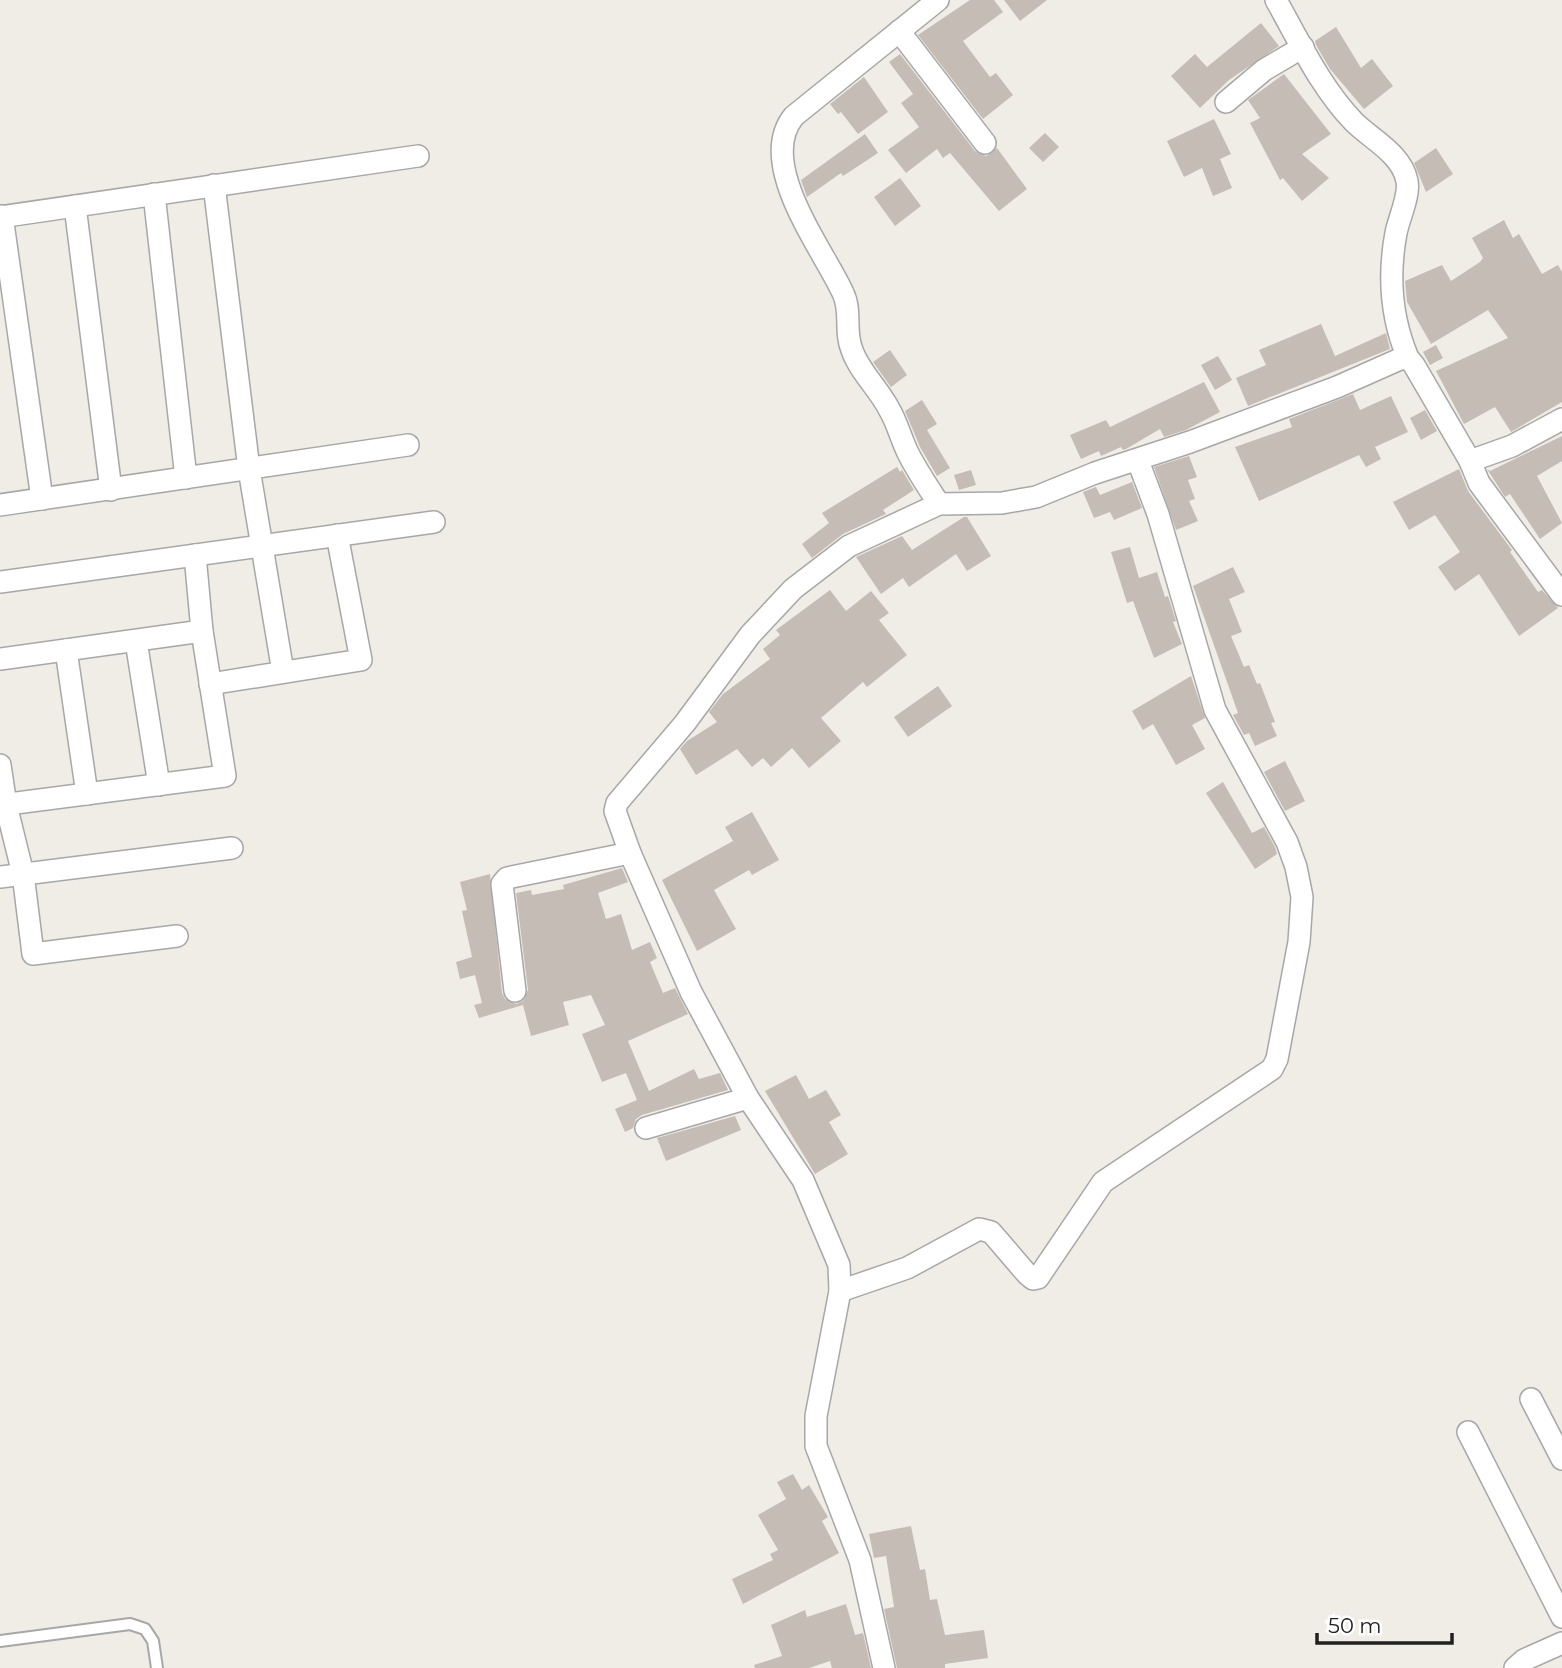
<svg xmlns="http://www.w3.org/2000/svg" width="1562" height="1668" font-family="Montserrat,sans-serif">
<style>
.building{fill:#c5bcb6}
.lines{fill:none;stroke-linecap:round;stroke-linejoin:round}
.service-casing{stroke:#a7a7a7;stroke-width:14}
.minor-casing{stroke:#a7a7a7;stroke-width:24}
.service{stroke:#fff;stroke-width:10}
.minor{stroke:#fff;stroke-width:21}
</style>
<rect width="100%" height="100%" fill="#f0ede6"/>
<g class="building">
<path d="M970 0H994L1003 12 963 41 990 77 996 73 1013 95 983 119 918 35Z"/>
<path d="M1004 0H1047L1020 21Z"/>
<path d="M1261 23 1279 46 1229 80 1200 108 1171 76 1195 54 1207 67Z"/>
<path d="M1336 27 1361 68 1372 59 1393 86 1364 109 1330 69 1316 45 1315 41Z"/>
<path d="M900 54 975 151 986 156 997 148 1027 189 999 211 950 153 943 158 937 149 906 173 888 150 919 127 901 103 913 94 889 62Z"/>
<path d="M1284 74 1331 134 1302 154 1329 178 1302 201 1283 178 1280 180 1250 123 1260 118 1248 100Z"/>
<path d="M864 77 888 112 858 134 841 112 838 114 830 104Z"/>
<path d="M1214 119 1231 154 1220 159 1232 188 1213 196 1202 168 1184 177 1167 141Z"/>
<path d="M1045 133 1059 147 1043 162 1029 148Z"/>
<path d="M865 134 878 153 843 176 841 173 807 197 801 180Z"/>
<path d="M1436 148 1453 174 1426 192 1414 163Z"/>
<path d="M900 178 921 206 895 226 874 197Z"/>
<path d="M1504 220 1513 238 1519 234 1542 274 1558 265 1562 272V402L1511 432 1495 407 1464 424 1436 371 1508 338 1488 310 1431 344 1407 302 1405 281 1442 265 1451 281 1480 262 1483 258 1472 238Z"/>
<path d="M1321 324 1335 356 1386 333 1390 349 1248 406 1236 378 1266 365 1259 350Z"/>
<path d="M1436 345 1443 358 1430 365 1423 352Z"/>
<path d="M890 350 907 375 891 387 873 362Z"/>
<path d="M1218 356 1232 380 1215 390 1201 365Z"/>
<path d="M1204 382 1220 412 1186 430 1164 437 1160 429 1126 449 1123 450 1121 447 1101 456 1099 451 1081 459 1070 435 1106 420 1110 427Z"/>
<path d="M1353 394 1360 410 1391 396 1408 432 1375 447 1381 459 1366 467 1359 455 1259 501 1235 447 1292 427 1289 419Z"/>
<path d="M922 400 937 424 927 430 950 468 937 476 920 447 905 411Z"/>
<path d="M1425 410 1437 431 1421 440 1410 418Z"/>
<path d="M1562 436V461L1537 476 1562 523 1540 539 1510 494 1505 497 1487 469 1490 471Z"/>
<path d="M1189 456 1197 477 1188 480 1195 499 1189 501 1198 521 1176 530 1154 467Z"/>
<path d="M897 467 900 472 902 470 914 490 883 510 886 514 843 534 812 558 802 544 829 523 822 513Z"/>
<path d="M1459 469 1468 491 1512 550 1510 552 1538 592 1542 590 1558 608 1519 636 1479 574 1455 591 1438 567 1460 552 1435 515 1409 530 1393 502Z"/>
<path d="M971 470 976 485 959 490 954 475Z"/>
<path d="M1132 482 1142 508 1114 520 1110 512 1094 518 1083 492 1096 487 1100 495Z"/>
<path d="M964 517H967L991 556 967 571 956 554 909 587 903 578 881 594 856 557 902 536 912 550Z"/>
<path d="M1130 547 1139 578 1157 572 1165 597 1168 596 1176 621 1173 622 1182 644 1154 658 1133 601 1127 603 1111 552Z"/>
<path d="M1233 567 1245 592 1229 599 1242 632 1231 636 1244 667 1249 665 1257 684 1260 683 1275 722 1271 723 1277 736 1255 746 1249 733 1244 735 1233 715 1238 713 1193 586Z"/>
<path d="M830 590 846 611 871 591 889 613 879 620 907 655 867 687 863 682 821 718 841 741 809 768 792 748 771 767 763 758 752 767 737 749 696 775 680 749 687 741 717 722 709 712 723 694 770 659 763 649 780 635 776 630Z"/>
<path d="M1191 676 1205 718 1192 725 1205 749 1176 765 1153 724 1143 730 1132 711Z"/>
<path d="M938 686 952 706 908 737 894 717Z"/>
<path d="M1285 761 1305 801 1285 811 1264 772Z"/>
<path d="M1223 782 1252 833 1264 827 1275 847 1277 854 1255 869 1206 793Z"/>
<path d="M752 812 779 860 752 875 749 870 714 890 736 929 697 951 662 880 733 841 725 827Z"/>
<path d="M622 868 628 882 598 893 606 919 621 914 632 950 650 942 657 958 650 962 663 993 675 988 688 1014 628 1041 649 1091 694 1069 699 1079 720 1073 728 1090 642 1115 636 1119 633 1128 625 1132 615 1109 637 1100 626 1073 602 1082 582 1034 605 1025 591 995 563 1002 569 1025 531 1036 523 1005 479 1018 474 1005 482 1003 475 975 460 979 456 962 472 957 462 911 467 910 460 882 490 874 502 993 505 999 516 1004 523 1001 528 990 516 893 531 890 532 895 564 889 563 885Z"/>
<path d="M796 1075 809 1099 826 1090 841 1115 829 1122 848 1154 815 1174 765 1091Z"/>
<path d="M735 1116 741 1130 666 1161 657 1138Z"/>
<path d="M793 1474 802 1490 809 1485 828 1517 822 1521 839 1553 743 1604 732 1579 773 1560 770 1554 778 1550 758 1515 786 1499 777 1482Z"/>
<path d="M911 1526 920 1570 925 1569 930 1600 937 1599 945 1635 984 1630 988 1658 945 1664V1668H897L884 1609 894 1607 886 1556 874 1558 869 1534Z"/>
<path d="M846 1604 855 1635 863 1633 871 1668H832L830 1661 809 1668H755L754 1665 782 1656 771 1625 805 1610 807 1617Z"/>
</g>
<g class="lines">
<defs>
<path id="service" d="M0 1641 130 1624 145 1629 153 1641 157 1668"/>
<g id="minor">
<path d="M938 0 794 116C755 163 823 249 843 293 852 311 844 331 852 350 859 371 879 389 889 409 897 422 901 439 908 453 917 471 928 487 939 504"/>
<path d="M1276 0C1299 41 1321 88 1354 122 1371 139 1402 154 1407 181 1410 195 1399 218 1396 233 1388 276 1391 318 1408 358"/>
<path d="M899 31 985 143"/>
<path d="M1226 102 1264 70 1303 47"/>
<path d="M214 185 249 469 283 672"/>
<path d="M154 194 186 478"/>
<path d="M75 206 111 490"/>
<path d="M2 216 42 499"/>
<path d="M0 217 418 156"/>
<path d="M1470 461 1479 483 1562 595"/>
<path d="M0 505 408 445"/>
<path d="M0 582 434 522"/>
<path d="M136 641 159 785"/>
<path d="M66 650 87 794"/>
<path d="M0 659 202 631"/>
<path d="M210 684 361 660 337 535"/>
<path d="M0 765 6 805 23 874 33 954 177 936"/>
<path d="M0 805 225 776 202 631 195 555"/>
<path d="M0 877 232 848"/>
<path d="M515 991 502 884 507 878 630 853"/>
<path d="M646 1128 748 1098"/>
<path d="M840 1291 907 1268 979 1229 991 1232 1027 1274 1033 1279 1038 1278 1103 1182 1272 1069 1277 1059 1299 942 1302 897 1296 867 1287 842 1215 710 1158 514 1138 461"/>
<path d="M1531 1399 1562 1459"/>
<path d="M1468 1432 1562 1617"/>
<path d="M884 1668 860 1560 816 1446V1416L840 1291 839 1265 803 1180 748 1098 691 992 630 853 615 811 617 803 685 723 750 635 793 589 849 546 939 504 1002 503 1036 497 1095 473 1190 442 1337 387 1400 359 1408 358 1414 365 1470 461 1512 446 1562 419"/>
<path d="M1515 1668 1524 1660 1562 1643"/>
</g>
</defs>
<use href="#service" class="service-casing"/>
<use href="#minor" class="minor-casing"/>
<use href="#service" class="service"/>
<use href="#minor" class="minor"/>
</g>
<path d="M1317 1633v10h135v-10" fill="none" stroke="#202020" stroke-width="3.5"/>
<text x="1328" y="1633" font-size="21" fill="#202020" stroke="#ffffff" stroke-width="5" paint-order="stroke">50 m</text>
</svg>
